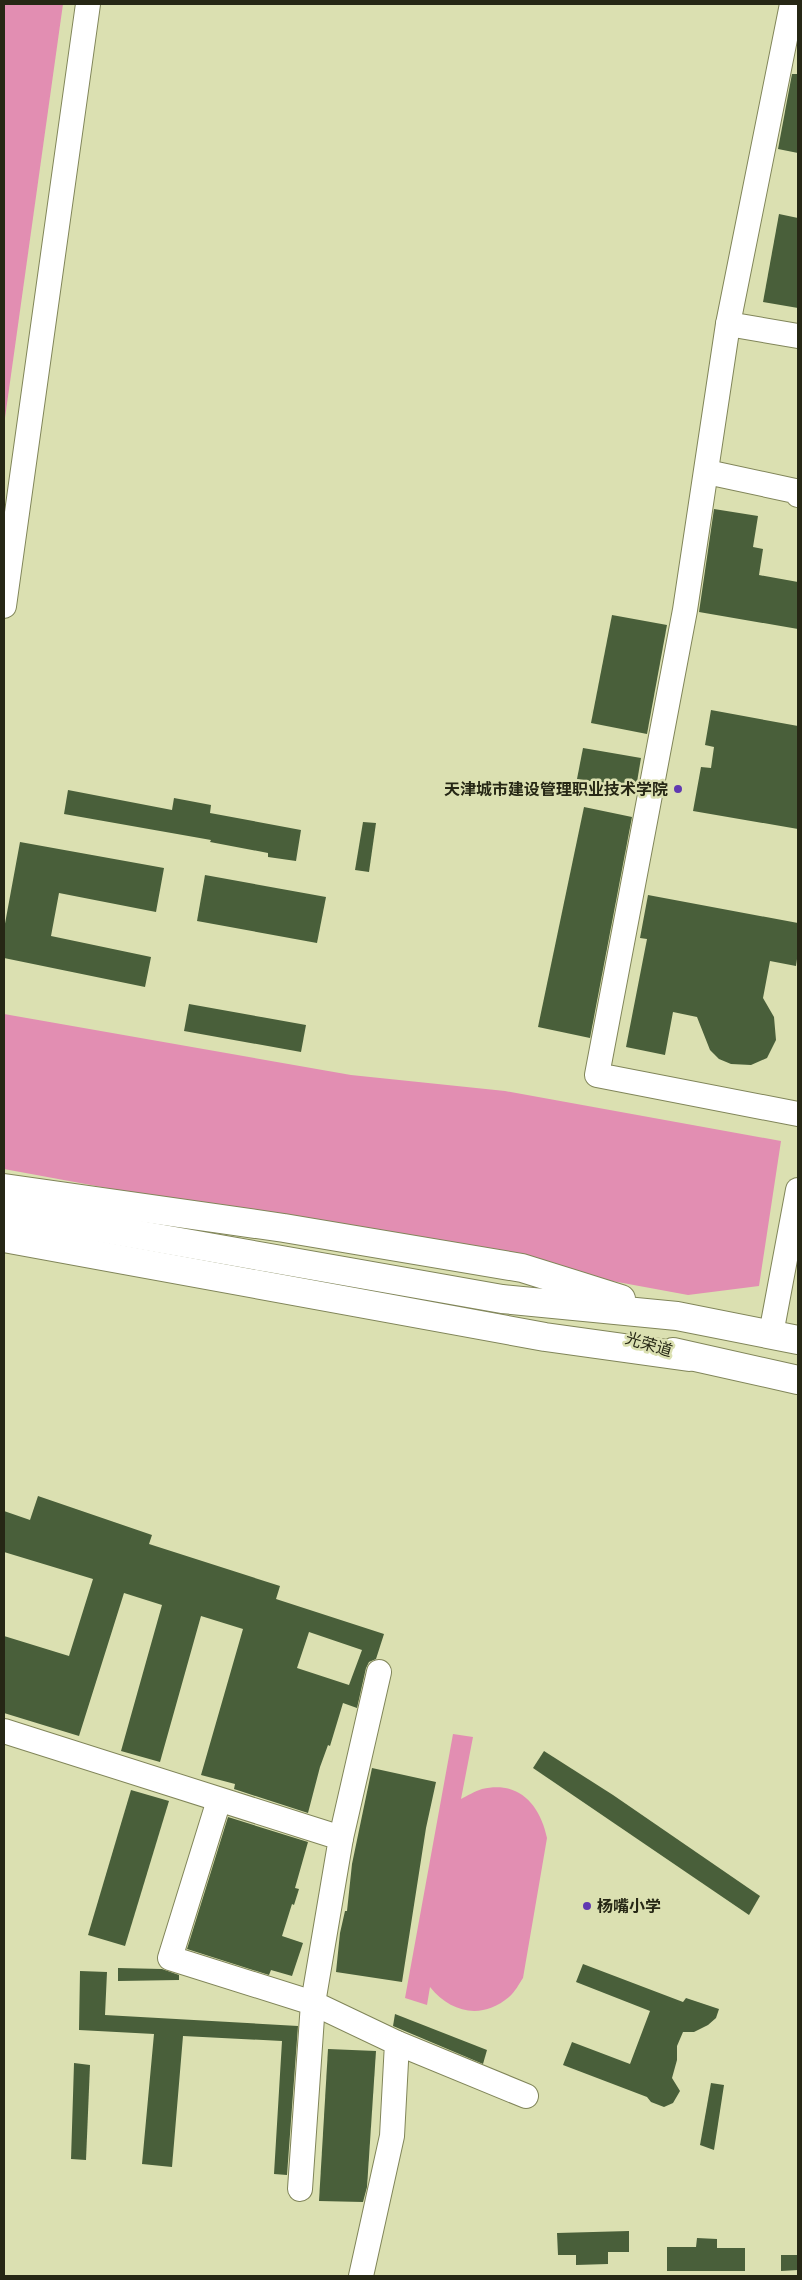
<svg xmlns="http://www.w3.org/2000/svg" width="802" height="2280" font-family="'Asap Condensed','Noto Sans SC',sans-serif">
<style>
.green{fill:#e28eb2}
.building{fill:#495f3a;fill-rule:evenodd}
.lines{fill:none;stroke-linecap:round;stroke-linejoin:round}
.minor-casing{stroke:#808559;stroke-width:26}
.major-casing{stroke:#808559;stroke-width:30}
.minor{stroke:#fff;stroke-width:24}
.major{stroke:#fff;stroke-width:28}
.poi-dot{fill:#6039b1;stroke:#dbe0b1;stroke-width:2}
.labels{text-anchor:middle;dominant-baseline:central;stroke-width:5;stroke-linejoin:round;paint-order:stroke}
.poi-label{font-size:16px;font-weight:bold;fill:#262715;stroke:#dbe0b1;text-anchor:end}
.street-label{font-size:16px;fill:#262715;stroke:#dbe0b1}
</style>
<rect width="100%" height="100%" fill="#dbe0b1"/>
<g class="green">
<path d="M4 4H63L4 425Z"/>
<path d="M4 1014 351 1075 505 1091 781 1141 759 1286 688 1295 4 1169Z"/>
<path d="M453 1734 473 1737 461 1799C467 1796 475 1791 482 1789 519 1780 540 1805 547 1838L523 1978C519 1984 515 1992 509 1997 482 2020 451 2013 430 1987L427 2005 405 1998Z"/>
</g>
<g class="building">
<path d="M792 74H798V153L778 149Z"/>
<path d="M779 214 798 218V308L763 302Z"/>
<path d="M714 509 758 516 753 547 763 549 759 575 798 582V629L699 612Z"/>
<path d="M612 615 667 625 647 734 591 723Z"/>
<path d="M711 710 798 726V829L693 811 701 767 711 768 714 747 705 745Z"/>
<path d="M583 748 641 758 636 788 577 779Z"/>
<path d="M68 790 172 810 174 798 211 805 210 813 301 830 296 861 268 857V853L210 842 211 840 64 814Z"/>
<path d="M584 807 632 817 590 1038 538 1027Z"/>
<path d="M363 822 376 823 369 872 355 870Z"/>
<path d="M20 842 164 868 156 912 59 893 51 936 151 957 145 987 4 958V929Z"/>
<path d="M205 875 326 897 317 943 197 921Z"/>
<path d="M648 895 798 923V952L796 966 770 961 763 998 774 1017 776 1040 767 1058 751 1065 731 1064 719 1059 710 1050 697 1017 673 1012 665 1055 626 1047 647 939 640 938Z"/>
<path d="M189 1004 306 1025 301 1052 184 1031Z"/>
<path d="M38 1496 152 1535 149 1544 280 1586 276 1599 384 1634 376 1659 369 1662 366 1668 357 1708 343 1703 330 1746 328 1745 320 1767 308 1813 234 1789 235 1784 201 1775 243 1629 201 1616 160 1762 121 1751 162 1605 124 1593 79 1736 4 1713V1636L69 1656 93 1579 4 1552V1511L30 1520ZM309 1632 362 1650 349 1685 297 1668Z"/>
<path d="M544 1751 613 1795 760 1896 749 1915 533 1768Z"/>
<path d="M372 1768 436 1782 426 1828 402 1982 336 1972 340 1933 345 1911H347L352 1864Z"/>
<path d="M131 1790 169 1801 125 1946 88 1935Z"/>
<path d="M228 1817 308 1842 295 1888 299 1889 294 1905 292 1904 282 1936 303 1943 292 1976 271 1970 269 1975 187 1949Z"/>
<path d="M583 1964 683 2002 686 1998 719 2009 716 2018 708 2025 694 2032H683L677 2046V2060L672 2078 680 2091 673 2103 664 2107 651 2102 647 2097 563 2065 572 2042 630 2064 650 2011 576 1982Z"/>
<path d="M118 1968 162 1969 179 1975V1980L118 1981Z"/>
<path d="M80 1971 107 1972 105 2015 298 2026 287 2175 274 2174 282 2041 183 2036 172 2167 142 2164 154 2034 79 2030Z"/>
<path d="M395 2014 487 2050 483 2064 393 2026Z"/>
<path d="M328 2049 376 2051 367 2187 363 2202 319 2201Z"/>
<path d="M74 2063 90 2065 86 2160 71 2159Z"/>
<path d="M711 2083 724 2085 714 2150 700 2145Z"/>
<path d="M629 2231V2252H608V2264L576 2265V2255H558L557 2233Z"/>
<path d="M697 2238 717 2239V2248H745V2271H667V2247H696Z"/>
<path d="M781 2255H798V2270L781 2271Z"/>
</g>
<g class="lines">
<defs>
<g id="minor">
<path d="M792 4 728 324 685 610 597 1075 798 1114"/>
<path d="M728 324 798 336"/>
<path d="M707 472 795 491 798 495"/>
<path d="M4 606 88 4"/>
<path d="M771 1334 798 1190"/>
<path d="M4 1731 341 1838 313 2003 397 2043 392 2136 361 2276"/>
<path d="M219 1800 170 1958 313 2003 300 2189"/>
<path d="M341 1838 379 1672"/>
<path d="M397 2043 526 2096"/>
</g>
<g id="major">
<path d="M4 1188 284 1228 522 1268 621 1299"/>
<path d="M4 1211 502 1299 677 1316 798 1340"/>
<path d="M4 1238 545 1337 689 1357"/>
<path d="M673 1352 798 1380"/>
</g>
</defs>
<use href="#minor" class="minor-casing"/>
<use href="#major" class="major-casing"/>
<use href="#minor" class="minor"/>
<use href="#major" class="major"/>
</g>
<g class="poi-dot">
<circle cx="678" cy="789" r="5"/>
<circle cx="587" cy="1906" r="5"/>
</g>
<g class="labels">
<g class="poi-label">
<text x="668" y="789">天津城市建设管理职业技术学院</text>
<text x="597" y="1906" text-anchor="start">杨嘴小学</text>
</g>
<g class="street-label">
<text transform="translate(649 1344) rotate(17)">光荣道</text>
</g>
</g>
<rect width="802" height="2280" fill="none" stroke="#262715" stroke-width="10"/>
</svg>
